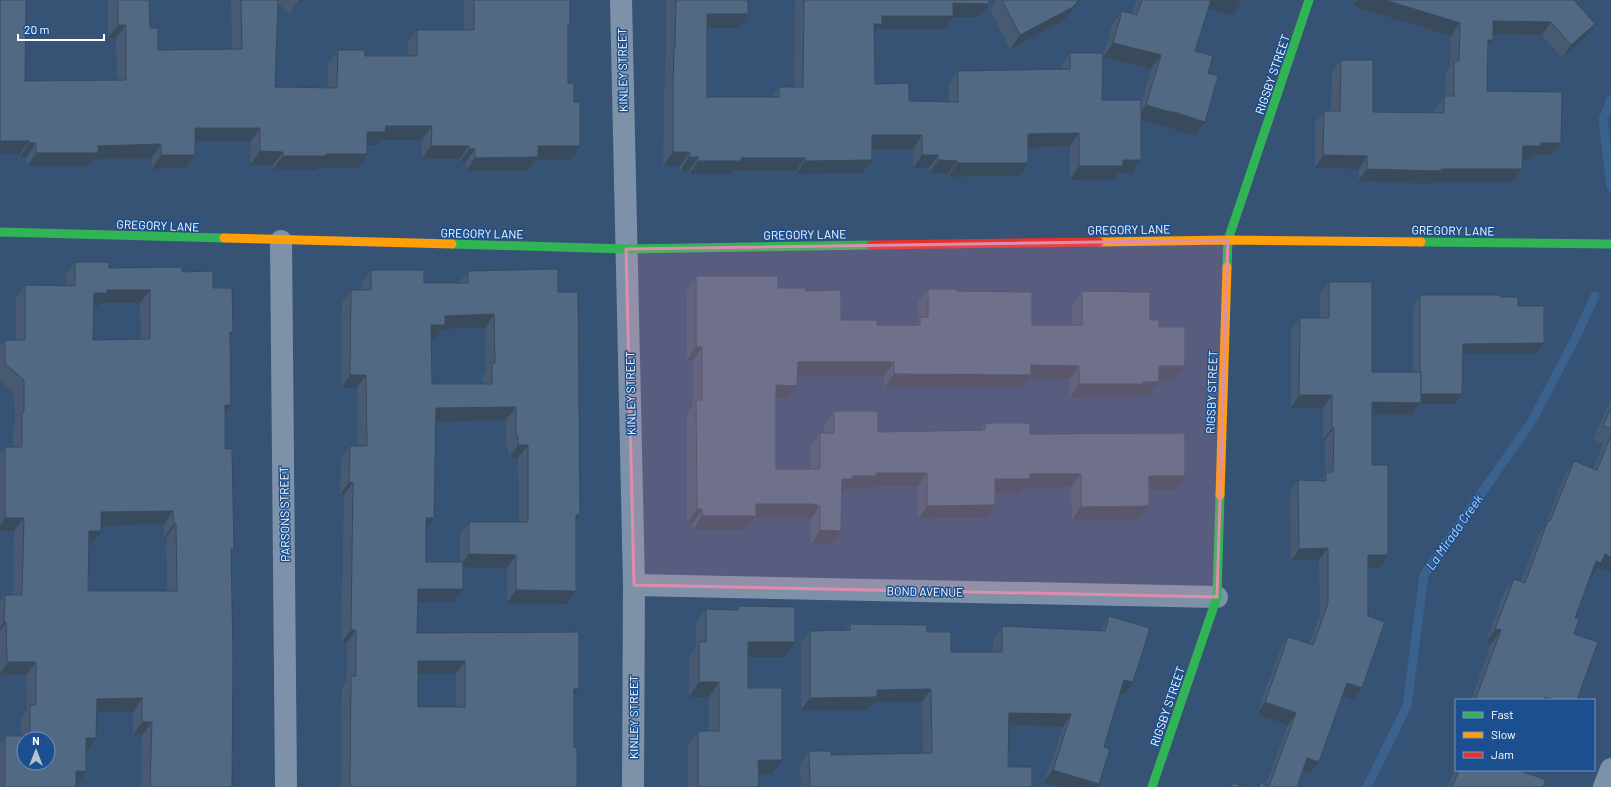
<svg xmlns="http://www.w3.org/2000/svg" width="1611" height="787" font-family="Barlow,sans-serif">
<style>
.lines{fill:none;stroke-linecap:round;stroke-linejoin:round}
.stream{stroke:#3b618d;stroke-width:9}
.street{stroke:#7d92a8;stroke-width:22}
.fast{stroke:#30b455;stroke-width:9}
.slow{stroke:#ff9f0a;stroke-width:9}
.jam{stroke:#e5322d;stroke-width:9}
.wall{fill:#475a72;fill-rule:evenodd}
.shaded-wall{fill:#394a5c}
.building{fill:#526984;stroke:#394a5c;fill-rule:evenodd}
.marked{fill:#e08cad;fill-opacity:0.2;stroke:#e08cad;stroke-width:3;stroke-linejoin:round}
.labels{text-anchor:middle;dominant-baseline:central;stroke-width:3;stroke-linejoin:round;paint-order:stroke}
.street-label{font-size:12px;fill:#fff;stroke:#1b4f8f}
.water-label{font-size:13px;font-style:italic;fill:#b5d3f5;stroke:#1b4f8f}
</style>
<rect width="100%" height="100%" fill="#365274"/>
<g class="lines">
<g class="stream">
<path d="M1611 99 1603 120 1611 187"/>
<path d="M1367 787 1407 706 1424 575 1532 421 1575 339 1595 296"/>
</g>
<g class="street">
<path d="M621 0 634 585 633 787"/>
<path d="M281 241 286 787"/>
<path d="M634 585 1217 597"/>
<path d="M1604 787 1611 769"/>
</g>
<g class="fast">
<path d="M0 232 224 238"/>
<path d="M1421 242 1611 244"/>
<path d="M452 244 626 249 871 245"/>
<path d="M1227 267 1228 240 1309 0"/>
<path d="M1152 787 1217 597 1220 495"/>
</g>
<g class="slow">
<path d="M224 238 452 244"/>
<path d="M1099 242 1228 240 1421 242"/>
<path d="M1220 495 1227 267"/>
</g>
<path class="jam" d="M871 245 1099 242"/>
</g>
<g class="wall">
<path d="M108 0H149L150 28 158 50H232L231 0H303L289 14 278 3 275 87 328 88V63L338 50 365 56H408V43L417 30H464V0H570V24L568 27V83L574 102 580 146 571 160H536L528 171H466V162H460V159H422V140H380L376 145H367L358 168H318L316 170 273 169V165H250L251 141H195V155L186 168 152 169V158L93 159 88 166H27V157H20V154H0L25 81 117 80 116 38H108Z"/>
<path d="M666 0H989L980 17H952L944 29H878L874 35 875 84 909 101 949 102V84L958 71 1061 69V66L1070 53 1102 100 1141 105 1151 69 1103 57 1112 25 1122 11 1132 14 1136 0H1243L1232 16 1208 8 1195 51 1208 73 1205 122 1195 136 1164 126H1160L1141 121 1132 173H1118L1114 179 1070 180V146L1028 147 1019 176 948 177V174L929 173V168H913V149H872V160L863 173 796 174V171H734L732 174H689V171H680V166H663L664 102 665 61 666 59ZM748 0H795L794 87H779L772 97H707V28H739L748 14Z"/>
<path d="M997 0H1081L1063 21 1010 49 990 10Z"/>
<path d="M1355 0H1574L1595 24 1586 37 1562 58 1542 35 1493 34V40L1488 48 1487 91 1561 143 1552 155H1534L1532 159H1522V169L1513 182H1434L1432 184 1358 181 1359 169 1315 168V123L1324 111H1331L1332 72 1341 60 1373 112 1435 113V109L1444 96H1445L1446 73 1450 66 1451 36 1353 6Z"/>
<path d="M75 262 109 268 182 272 213 288 233 332 230 336 225 413V449L234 549 231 553 232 787H141L142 735H133V712H97L87 751H86V771L77 785H76V787H0V743L5 736H21V719L27 710 26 675H0V601L5 595H13L14 531H0V454L5 447H13V425L15 422 14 394 0 381V347L5 340H16V299L25 285 66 286V275ZM100 303H140L141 339 93 340V307H97ZM164 524V538H166L167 591H88L89 544H92L101 525Z"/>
<path d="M371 270 424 283H459L468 271 558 292 576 520V591L567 604 507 603V568L463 567V589L454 602H418L417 633 574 695V747L577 787H341L342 689 347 681V643H341L344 495H340L341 459 350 446H358L357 388H341L342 303 351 290H362V283ZM485 328 486 372 483 376V384H432L431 338H436L442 329ZM506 420V446L508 450 509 458H518L519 522H469L460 535V562H426V529L435 421ZM418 674H456V707H418Z"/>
<path d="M696 276 778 288 806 291 841 320 877 325H915L918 320V302L928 289 957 291 1032 325H1072V304L1082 291 1150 320 1159 327 1185 366 1176 380H1159V382L1149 396H1135L1134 397H1070V379H1028L1022 388 884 387V376H797L788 399H776V469H811V446L820 433H824V424L834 411 878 432 980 431 985 423 1030 434 1185 476 1175 490H1149L1139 520H1072L1071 487H1024L1020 493H995L986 518 918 519V486L868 487 867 489H845L843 492H842L841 531 832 544H811V519L803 517H755L746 530H693V523H687V413L693 405V360H687V290Z"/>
<path d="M1329 282 1372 372H1413V305L1420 295 1501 297 1518 306 1537 353 1463 354 1455 404H1420L1412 415 1372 414V465L1379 568H1368L1362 688 1353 700 1343 697 1319 762 1310 774 1303 772 1297 787H1257L1260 783 1266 784 1288 725 1257 714 1280 649 1288 637 1309 644 1320 615 1319 560 1291 561 1290 492 1298 480 1320 481 1325 474V440H1323V408H1291V330L1300 318H1320V294Z"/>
<path d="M1611 400V573L1597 568 1592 576H1591L1575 618 1574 634 1577 700H1471L1491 644 1486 642 1504 592 1514 579 1521 581 1539 534 1545 526 1565 474 1574 461 1593 469 1603 444 1593 439Z"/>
<path d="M738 606 785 657H748V688L772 774H759V787H688V746L698 731H709V697H689V657L696 647V623L706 609 736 610Z"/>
<path d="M1109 616 1124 695 1120 694 1104 747 1099 784 1097 787H1059L1044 782 1063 727 1009 726 1008 767 1032 787H801L800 764 809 751 831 755 923 753 922 702H874L868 710H801V643L810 631 845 630 850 624 927 632 951 652H993V639L1002 626 1100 631 1101 629Z"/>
<path d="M1456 766V770H1522L1521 771 1543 787H1448Z"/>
</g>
<g class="shaded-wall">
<path d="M300 0H303L289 14Z"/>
<path d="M1079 0H1081L1063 21 1010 49 1020 35Z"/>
<path d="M1208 0H1236L1242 2 1232 16 1203 7Z"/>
<path d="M1357 0H1385L1460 23 1451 36 1353 6Z"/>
<path d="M953 3 989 4 980 17H952L944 29H878L872 37 874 24 882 16Z"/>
<path d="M707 14H748L739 28H697Z"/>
<path d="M1493 21 1551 22 1542 35 1484 34Z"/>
<path d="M1595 24 1586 37 1562 58 1571 45Z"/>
<path d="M118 25H126L116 38H108Z"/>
<path d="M1488 40H1493L1484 53Z"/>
<path d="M1113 43 1161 55 1151 69 1103 57Z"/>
<path d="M1146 105 1174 112 1205 122 1195 136 1164 126H1160L1137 119Z"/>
<path d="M386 126H432L422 140H380L376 145H358L367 132Z"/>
<path d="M195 128H260L251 141H185Z"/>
<path d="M1079 133 1070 146 1018 148 1028 134Z"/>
<path d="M872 135H922L913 149H863Z"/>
<path d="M0 141H29L20 154H0Z"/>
<path d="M29 143H36L27 157H20Z"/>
<path d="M1541 143H1561L1552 155H1534L1532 159H1514L1523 146Z"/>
<path d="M161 144 152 158 93 159 88 166H27L36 153 98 146Z"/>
<path d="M431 146H469L460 159H422Z"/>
<path d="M538 146H580L571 160H536L528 171H466L475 158Z"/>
<path d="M469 149H475L466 162H460Z"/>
<path d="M260 151 283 152 273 165H250Z"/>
<path d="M673 152H690L680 166H663Z"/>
<path d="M326 154H367L358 168H318L316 170 273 169 283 156Z"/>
<path d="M161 155H195L186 168 152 169Z"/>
<path d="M922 155H938L929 168H913Z"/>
<path d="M1323 155 1367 156 1359 169 1315 168Z"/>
<path d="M689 157H698L689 171H680Z"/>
<path d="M741 158H805L796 171H734L732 174H689L698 161Z"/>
<path d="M872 160 863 173 796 174 805 161Z"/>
<path d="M938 160 957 161 948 174 929 173Z"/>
<path d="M1123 160H1141L1132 173H1118L1114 179 1070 180 1079 166Z"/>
<path d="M957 163H1028L1019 176 948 177Z"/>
<path d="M1367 169H1522L1513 182H1434L1432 184 1358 181Z"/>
<path d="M107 290H150L140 303H100L97 307H84L94 293Z"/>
<path d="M494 314 485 328 442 329 436 338H422L431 325 445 316Z"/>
<path d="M230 332H233L224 345Z"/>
<path d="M1544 343 1537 353 1456 354 1463 344Z"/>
<path d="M696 347H702L693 360H687Z"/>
<path d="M798 362H894L884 376H788Z"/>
<path d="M1031 365 1079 366 1070 379H1028L1022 388 884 387 894 374Z"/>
<path d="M1159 366H1185L1176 380H1149Z"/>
<path d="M350 375H366L357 388H341Z"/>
<path d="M1143 382H1159L1149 396H1135L1134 397H1070L1079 384Z"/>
<path d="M776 385 797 386 788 399 767 398Z"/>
<path d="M1420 394H1462L1455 404H1420L1412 415 1363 414 1372 402Z"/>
<path d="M1299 395H1332L1323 408H1291Z"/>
<path d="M225 405H231L221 419Z"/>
<path d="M516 407 506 420 426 422 436 408Z"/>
<path d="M1332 428H1334L1325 440H1323Z"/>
<path d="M518 445H528L518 458H509Z"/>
<path d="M876 473H927L918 486 868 487 867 489H845L843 492H832L842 479 852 476Z"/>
<path d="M1030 474H1081L1071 487H1024L1020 493H986L995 479Z"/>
<path d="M1149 476H1185L1175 490H1139Z"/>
<path d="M349 482H353L344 495H340Z"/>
<path d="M756 504H812L820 506 811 519 803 517H755L746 530H693L702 516Z"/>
<path d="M995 505 986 518 918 519 927 506Z"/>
<path d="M1149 506 1139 520H1072L1081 507Z"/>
<path d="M697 509H702L693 523H687Z"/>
<path d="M173 511 164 524 92 526 101 512Z"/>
<path d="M576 515H580L570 528Z"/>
<path d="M5 518H24L14 531H0V526Z"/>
<path d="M426 518H434L425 531Z"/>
<path d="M174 524H176L166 538H164Z"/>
<path d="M820 530 841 531 832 544H811Z"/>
<path d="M89 531H101L92 544H80Z"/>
<path d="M1328 548 1319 560 1291 561 1299 549Z"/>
<path d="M469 554 516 555 507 568 460 567Z"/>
<path d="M1605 554 1611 557V573L1597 568 1592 576 1587 574 1596 561Z"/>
<path d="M1368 555H1388L1379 568H1360Z"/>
<path d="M418 589H463L454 602H409Z"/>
<path d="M516 590 576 591 567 604 507 603Z"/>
<path d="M4 622H6L0 631V628Z"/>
<path d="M1495 629 1501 630 1491 644 1486 642Z"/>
<path d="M351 630H356L347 643H341Z"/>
<path d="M748 642H795L785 657H738Z"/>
<path d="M418 661H465L456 674H408Z"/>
<path d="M8 662H36L26 675H0V674Z"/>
<path d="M1124 680 1133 682 1124 695 1115 692Z"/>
<path d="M699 682H719L709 697H689Z"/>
<path d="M1347 683 1362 688 1353 700 1339 695Z"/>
<path d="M574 689H579L570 702Z"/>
<path d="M931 689 922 702H874L868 710H801L810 698 877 690Z"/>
<path d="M1545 697 1554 700H1543Z"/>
<path d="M142 698 133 712H87L97 699Z"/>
<path d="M1265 702 1296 713 1288 725 1257 714Z"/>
<path d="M1009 713 1071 714 1063 727 1000 725Z"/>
<path d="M142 722H152L142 735H133Z"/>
<path d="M86 738H96L87 751H77Z"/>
<path d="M1307 758 1319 762 1310 774 1299 770Z"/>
<path d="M758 760H782L772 774H748Z"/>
<path d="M1053 770 1099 784 1097 787H1059L1044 782Z"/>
<path d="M76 771H86L77 785H67Z"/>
</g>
<g class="building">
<path d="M0 0H26L25 81 126 80V25H118V0H149L150 28H158V50L242 49 241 0H278L275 87 337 88 338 50H365V56H417V30H474V0H570V24H568V83H574V102H580V146H538V157L475 158V149H469V146H431L432 126H386L385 132H367V154H326V156H283V152L260 151V128H195V155H161V144L98 146V153H36V143H29V141H0Z"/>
<path d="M676 0H748V14H707V97H779V87H803L804 0H989V4L953 3V16H882V24H874L875 84 909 83V101L958 102V71L1070 69V53H1103L1102 100H1141V160H1123V166H1079V133L1028 134V163H957V161L938 160V155H922V135H872V160L805 161V158H741V161H698V157H689L690 152H673V89L674 48H675Z"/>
<path d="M1002 0H1079L1073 7 1020 35Z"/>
<path d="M1142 0H1211L1195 51 1213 56 1208 73 1218 76 1205 122 1174 112H1170L1146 105 1161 55 1113 43 1122 11 1137 15Z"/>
<path d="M1236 0H1243L1242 2Z"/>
<path d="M1385 0H1574L1595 24 1571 45 1551 22 1493 21V40H1488L1487 91 1562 92 1561 143H1541V146H1523L1522 169H1441V171L1367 169V156L1323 155 1324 111H1340L1341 60H1373V112L1444 113V96H1454V61H1459L1460 23Z"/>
<path d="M75 262H109V268L182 267V272L213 271V288H232L233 332H230L231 405H225V449H232L234 549H231L233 657 232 787H150L152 722H142V698L97 699 96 738H86V771H76V787H5V736H30V705H36V662H8L7 658 6 622H4L5 595H22L24 518H5V447H22V412H24V380L5 364V340H25V285L75 286ZM107 290H150V339L93 340 94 293H107ZM173 511 174 524H176L177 591H88L89 531H101V512ZM24 739H48V763H24Z"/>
<path d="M558 269V292H578L580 515H576V591L516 590V555L469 554V522H528V445H518V436L516 433V407L436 408 434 518H426V562H463V589H418L417 633 579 632V689H574V747H577V787H350L351 676H356V630H351L353 482H349L350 446H367L366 375H350L351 290H371V270H424V283H468V271ZM494 314 495 363H492V384H432L431 325H445V316ZM418 661H465V707H418Z"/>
<path d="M696 276H778V288H806V291L841 290V320H877V325H920V317H928V289H957V291L1032 292V325H1082V291L1150 292V320H1159V327H1185V366H1159V382H1143V384H1079V366L1031 365V375L894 374V362H798L797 386 776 385V469H820V433H834V411H878V432L985 430V423H1030V434L1185 433V476H1149V506L1081 507V474H1030V479H995V505L927 506V473H876V476H852V479H842L841 531 820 530V506L812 504H756V516H702V509H697L696 400H702V347H696Z"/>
<path d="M1329 282H1372V372H1421V403L1372 402V465H1388V555H1368V616L1385 622 1362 688 1347 683 1319 762 1307 758 1297 787H1259L1260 783 1269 786 1296 713 1265 702 1288 637 1313 645 1328 603V548L1299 549 1298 480 1326 481V472H1333L1334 428H1332V395H1299L1300 318H1329Z"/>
<path d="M1420 295H1501V297H1518V306H1544V343L1463 344 1462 394H1421V372H1420Z"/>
<path d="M1611 407V429L1603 426Z"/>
<path d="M1611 435V557L1605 554 1601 563 1596 561 1575 618 1579 619 1574 634 1598 642 1577 700H1554L1545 697 1544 700H1475L1501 630 1495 629 1514 579 1525 583 1548 520 1550 521 1574 461 1597 470Z"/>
<path d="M738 606 795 607V642H748V688H782V760H758L759 787H698V731H719V682H699V642H706V609L738 610Z"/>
<path d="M1109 616 1150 628 1133 682 1124 680 1104 747 1110 749 1099 784 1053 770 1071 714 1009 713 1008 767H1032V787H810L809 751H831V755L932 753 931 689 877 690V697L810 698V631L850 630V624L927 625V632H951V652H1002V626L1105 631Z"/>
<path d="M1459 770H1522L1521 771 1546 780 1543 787H1452Z"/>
<path d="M1233 783 1246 787H1231Z"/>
</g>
<path class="marked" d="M1228 240 1217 597 634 585 626 249Z"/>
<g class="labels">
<g class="street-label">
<text transform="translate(622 70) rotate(-91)">KINLEY STREET</text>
<text transform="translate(1272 74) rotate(-71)">RIGSBY STREET</text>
<text transform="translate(158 225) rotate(2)">GREGORY LANE</text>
<text transform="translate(1129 229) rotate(-1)">GREGORY LANE</text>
<text transform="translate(1453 230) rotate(1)">GREGORY LANE</text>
<text transform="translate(482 233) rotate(1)">GREGORY LANE</text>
<text transform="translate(805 234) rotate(-1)">GREGORY LANE</text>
<text transform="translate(1211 392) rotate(-88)">RIGSBY STREET</text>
<text transform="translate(630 393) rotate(-91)">KINLEY STREET</text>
<text transform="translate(284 514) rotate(-91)">PARSONS STREET</text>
<text transform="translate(925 591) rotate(1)">BOND AVENUE</text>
<text transform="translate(1167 706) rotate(-71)">RIGSBY STREET</text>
<text transform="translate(633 717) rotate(-90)">KINLEY STREET</text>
</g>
<g class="water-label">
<text transform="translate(1454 532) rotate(-55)">La Mirada Creek</text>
</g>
</g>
<rect x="1455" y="699" width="140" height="72" fill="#1b4f8f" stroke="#7695bc"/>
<rect x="1463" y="712" width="20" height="6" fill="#30b455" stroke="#7695bc"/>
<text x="1491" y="719" font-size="12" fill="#ffffff">Fast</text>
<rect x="1463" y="732" width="20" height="6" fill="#ff9f0a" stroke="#7695bc"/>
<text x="1491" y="739" font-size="12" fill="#ffffff">Slow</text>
<rect x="1463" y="752" width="20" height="6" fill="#e5322d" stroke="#7695bc"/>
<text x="1491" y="759" font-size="12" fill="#ffffff">Jam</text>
<g transform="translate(36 751)"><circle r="19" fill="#1b4f8f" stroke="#7695bc"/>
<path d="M0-3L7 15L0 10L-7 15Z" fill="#b9c2ce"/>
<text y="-6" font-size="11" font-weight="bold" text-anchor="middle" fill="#ffffff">N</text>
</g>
<path d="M18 34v6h86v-6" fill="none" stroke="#ffffff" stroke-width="2"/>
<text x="24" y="34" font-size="12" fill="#ffffff" stroke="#1b4f8f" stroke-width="3" paint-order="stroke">20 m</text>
</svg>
